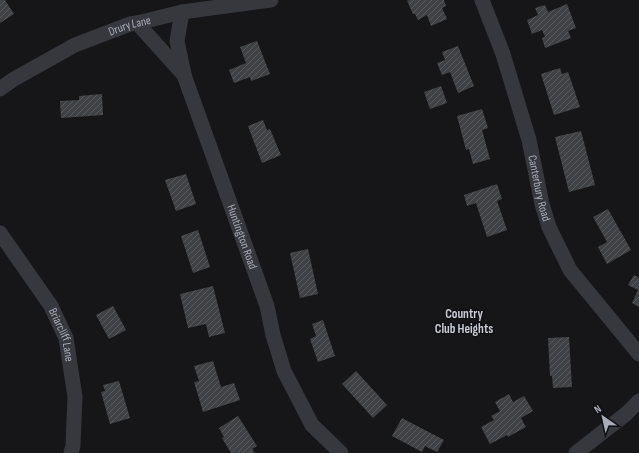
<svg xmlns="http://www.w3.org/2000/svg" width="639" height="453" font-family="'Sofia Sans Condensed',sans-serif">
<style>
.building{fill:url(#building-hatch)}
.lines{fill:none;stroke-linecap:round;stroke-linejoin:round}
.minor{stroke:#37383d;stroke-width:15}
.labels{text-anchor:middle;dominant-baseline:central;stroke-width:3;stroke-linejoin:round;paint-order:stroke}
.street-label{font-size:12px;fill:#a8adb8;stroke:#111113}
.neighbourhood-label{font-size:13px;font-weight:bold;fill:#c9ccd4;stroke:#111113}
</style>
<defs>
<pattern id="building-hatch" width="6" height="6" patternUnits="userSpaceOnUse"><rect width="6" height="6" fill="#404145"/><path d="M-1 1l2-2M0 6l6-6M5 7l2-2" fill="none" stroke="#595a5e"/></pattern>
</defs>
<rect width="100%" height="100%" fill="#161618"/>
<g class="building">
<path d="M0 0H5L14 14 0 23Z"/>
<path d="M409 0H444L446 6 442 8 447 19 431 26 427 15 418 20 415 14H413L407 1Z"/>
<path d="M567 4 576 28 568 31 571 38 545 48 542 38 545 37 542 30 532 34 527 20 538 15 535 8 545 5 548 12Z"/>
<path d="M257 41 270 74 251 81 250 77 234 83 229 70 246 63 240 47Z"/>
<path d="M458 46 474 86 458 93 450 72 442 75 437 63 445 60 442 52Z"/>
<path d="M560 68 562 74 568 72 580 107 554 115 541 74Z"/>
<path d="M441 86 447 103 430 109 424 92Z"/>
<path d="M102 94 103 115 61 118 60 101 79 100V96Z"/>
<path d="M482 109 488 128 482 130 490 159 473 164 469 149 466 150 457 116Z"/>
<path d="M263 120 267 130 270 129 281 155 262 163 248 126Z"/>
<path d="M581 131 595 185 569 192 555 137Z"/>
<path d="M186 174 196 204 176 211 165 180Z"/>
<path d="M497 184 502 199 497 201 507 230 487 237 476 203 467 206 464 195Z"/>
<path d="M608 209 631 250 607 264 598 247 607 242 593 217Z"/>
<path d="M198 230 210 267 193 273 181 236Z"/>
<path d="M308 249 318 294 300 298 290 253Z"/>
<path d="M634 275 639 278V307L632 303 638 290 628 285Z"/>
<path d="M213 286 225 333 209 337 206 324 188 328 180 294Z"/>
<path d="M113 306 126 330 109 339 96 315Z"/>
<path d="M323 320 335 356 318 362 310 339 316 336 312 324Z"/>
<path d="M569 337 572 387 553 388 552 376H550L548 338Z"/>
<path d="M213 361 221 387 234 383 240 400 203 412 194 382 199 381 194 366Z"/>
<path d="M356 371 387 405 373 418 342 384Z"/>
<path d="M119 381 130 418 110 424 101 392 105 391 103 385Z"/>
<path d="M509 394 513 402 524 396 533 411 521 418 526 427 508 437 507 435 490 444 481 427 494 420 491 416 500 411 495 402Z"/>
<path d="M238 416 257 446 252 449 255 453H231L222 438 224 437 219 428Z"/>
<path d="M402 418 444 440 437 452 425 446 422 452 392 436Z"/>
</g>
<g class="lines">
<g class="minor">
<path id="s1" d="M482 0 503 54 529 140 542 204 549 227 570 270 639 354"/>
<path d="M182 12 177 41 184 74"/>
<path id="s2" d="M137 23 184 75 267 306 273 335 284 371 312 425 341 453"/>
<path id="s3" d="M0 89 14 79 75 45 130 24 137 23 182 12 271 0"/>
<path id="s4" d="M0 233 51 306 66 338 75 397 73 446 71 453"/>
<path d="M576 453 626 414 639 401"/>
</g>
</g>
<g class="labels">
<g class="street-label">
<text stroke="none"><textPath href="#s3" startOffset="145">Drury Lane</textPath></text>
<text stroke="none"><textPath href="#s1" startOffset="197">Canterbury Road</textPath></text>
<text stroke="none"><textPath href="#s2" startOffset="242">Huntington Road</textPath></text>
<text stroke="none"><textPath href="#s4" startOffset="120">Briarcliff Lane</textPath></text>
</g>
<g class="neighbourhood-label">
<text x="464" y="314">Country<tspan x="464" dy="15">Club Heights</tspan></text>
</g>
</g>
<g transform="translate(603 417) rotate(326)" stroke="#111113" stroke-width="3" paint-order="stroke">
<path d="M0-3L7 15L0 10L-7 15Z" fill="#a8adb8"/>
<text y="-6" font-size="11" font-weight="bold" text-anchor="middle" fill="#a8adb8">N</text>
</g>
</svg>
